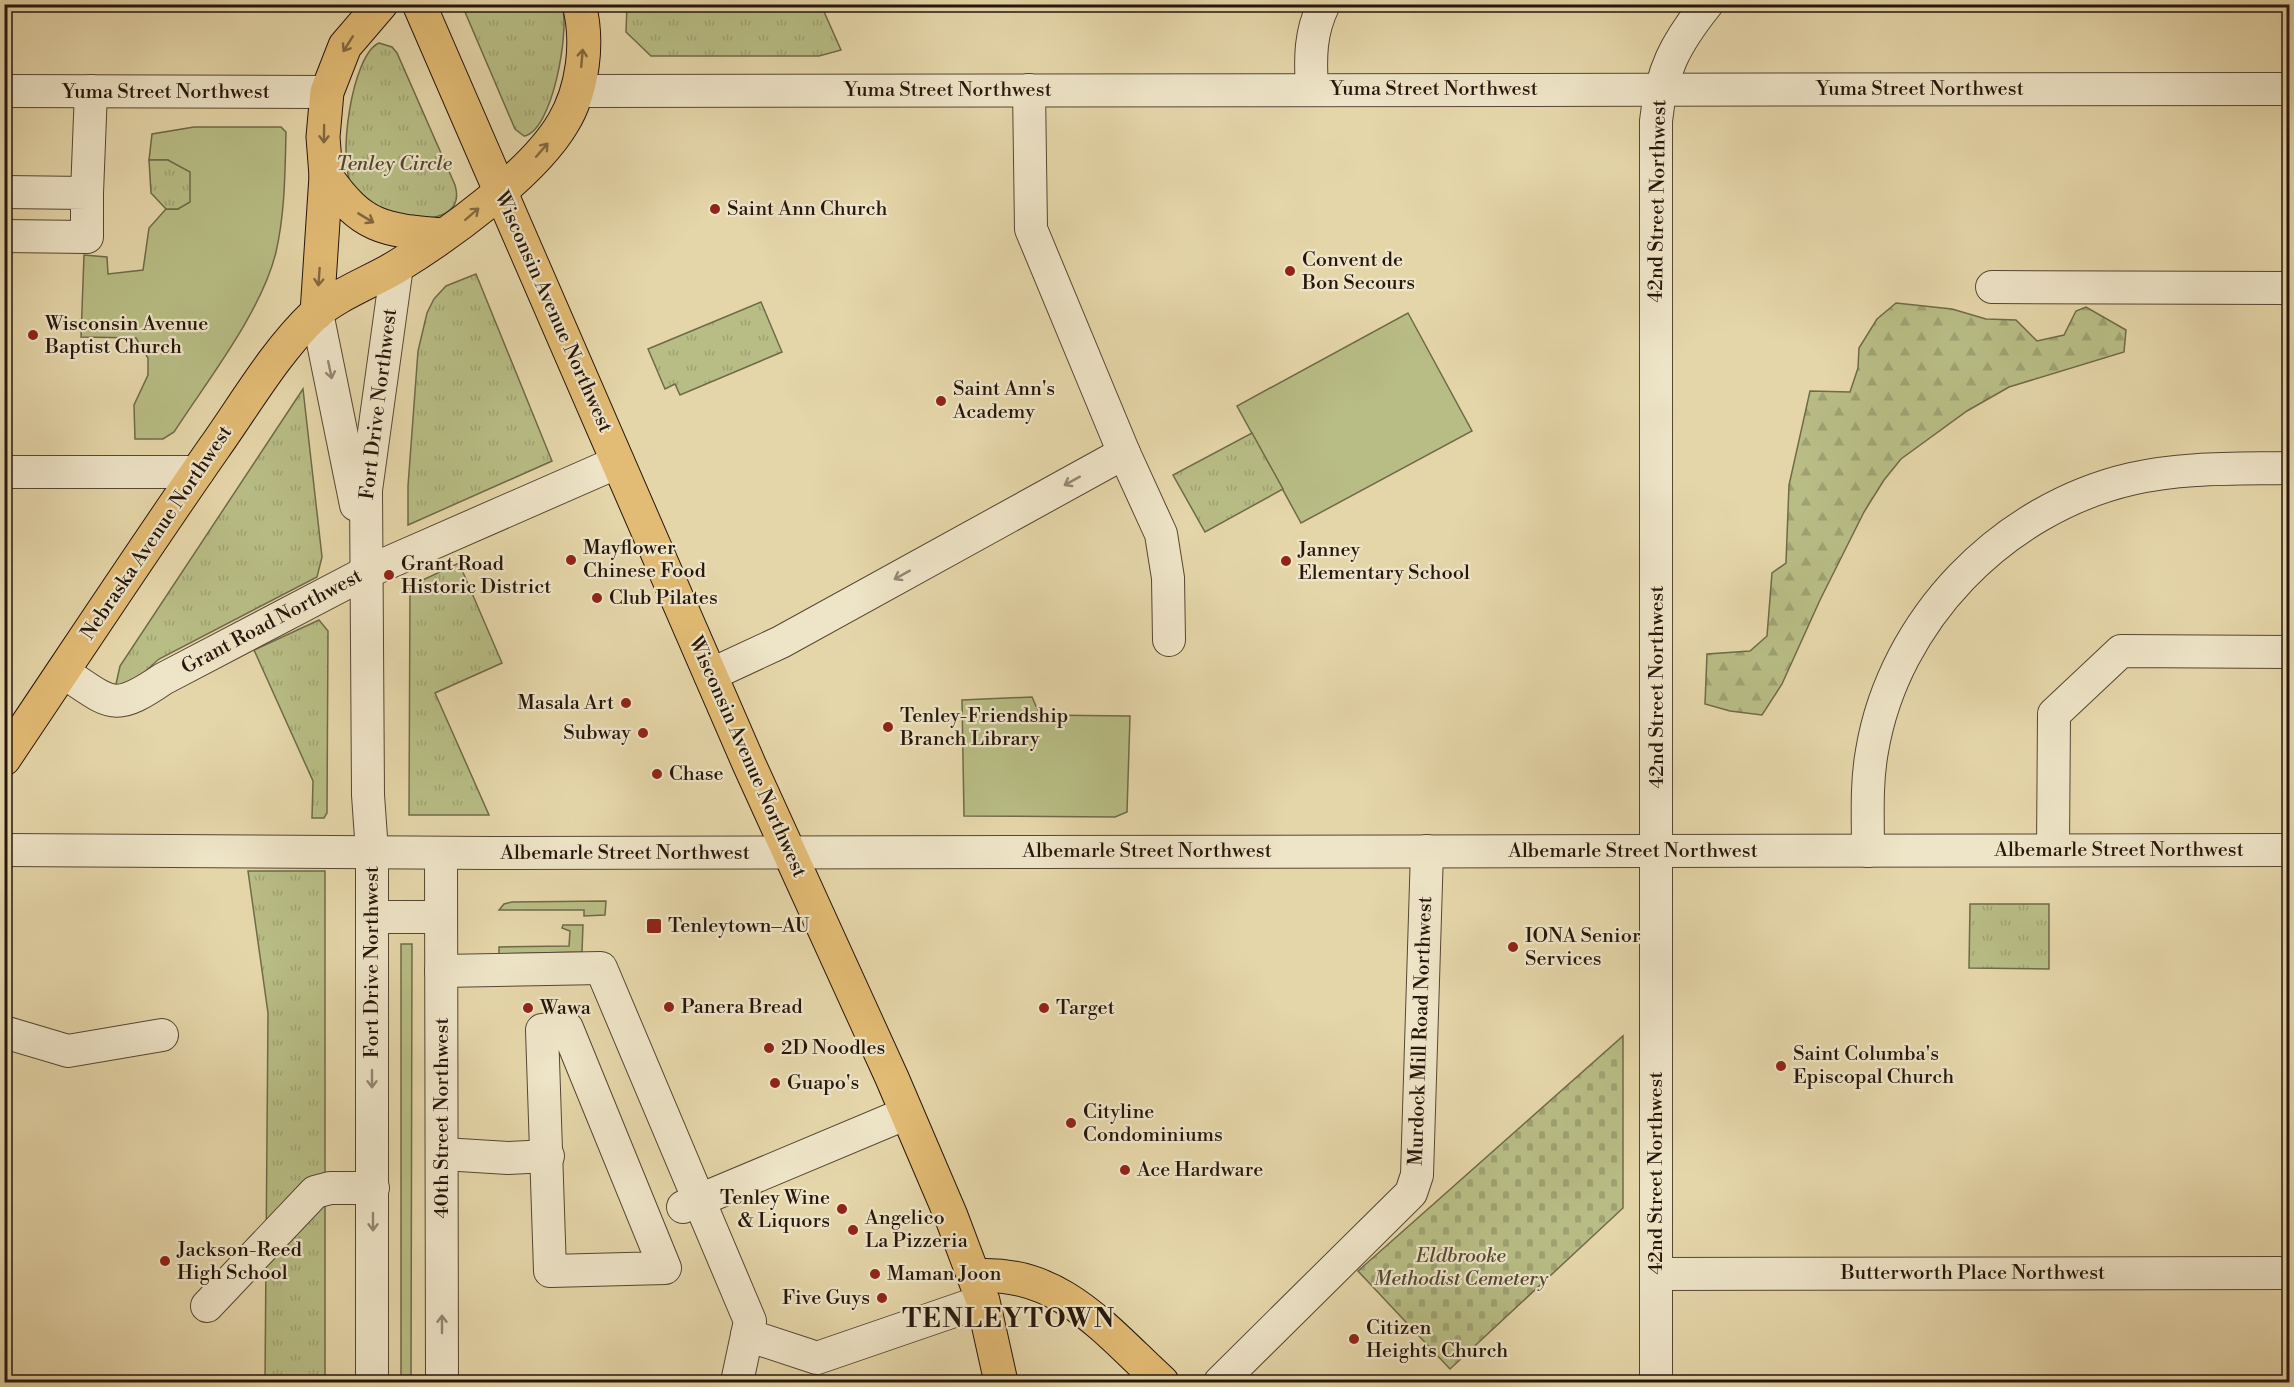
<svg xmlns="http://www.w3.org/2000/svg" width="2294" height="1387" font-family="'Libre Bodoni',serif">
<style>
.green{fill:#b8bd85;stroke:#6f6a48;stroke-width:1.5}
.forest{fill:url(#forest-firs);stroke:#6f6a48;stroke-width:1.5}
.cemetery{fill:url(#cemetery-stones);stroke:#6f6a48;stroke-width:1.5}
.park{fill:url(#park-tufts);stroke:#6f6a48;stroke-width:1.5}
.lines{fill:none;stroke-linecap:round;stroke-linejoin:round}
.minor-casing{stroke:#564632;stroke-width:34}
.major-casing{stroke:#26160b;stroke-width:35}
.minor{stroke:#eee4c7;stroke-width:32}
.major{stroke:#e2bb74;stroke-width:33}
.oneway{stroke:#846840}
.oneway2{stroke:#948772}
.poi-dot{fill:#8f2418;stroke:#eee4c7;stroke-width:2}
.labels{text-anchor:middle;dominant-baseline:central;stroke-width:4.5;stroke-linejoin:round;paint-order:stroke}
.street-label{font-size:20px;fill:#26160b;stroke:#eee4c7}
.park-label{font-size:20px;font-style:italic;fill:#524830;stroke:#eee4c7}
.poi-label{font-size:20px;fill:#26160b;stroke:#eee4c7;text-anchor:start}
.district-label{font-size:26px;font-weight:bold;letter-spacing:1.5px;fill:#26160b;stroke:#eee4c7}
</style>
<defs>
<pattern id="forest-firs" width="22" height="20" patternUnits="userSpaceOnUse" patternTransform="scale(1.5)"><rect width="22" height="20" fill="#b8bd85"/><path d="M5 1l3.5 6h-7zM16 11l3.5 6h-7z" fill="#9ea272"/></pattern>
<pattern id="cemetery-stones" width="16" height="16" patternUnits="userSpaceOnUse" patternTransform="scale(1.5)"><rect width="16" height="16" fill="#b8bd85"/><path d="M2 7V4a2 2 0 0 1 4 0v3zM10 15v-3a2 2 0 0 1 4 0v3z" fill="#9ea272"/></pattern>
<pattern id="park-tufts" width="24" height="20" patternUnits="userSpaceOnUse" patternTransform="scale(1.5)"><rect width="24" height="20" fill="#b8bd85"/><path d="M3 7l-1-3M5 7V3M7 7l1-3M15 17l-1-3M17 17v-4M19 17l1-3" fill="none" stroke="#9ea272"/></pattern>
</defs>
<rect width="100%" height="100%" fill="#e5d6a9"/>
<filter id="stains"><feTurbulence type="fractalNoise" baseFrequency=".00333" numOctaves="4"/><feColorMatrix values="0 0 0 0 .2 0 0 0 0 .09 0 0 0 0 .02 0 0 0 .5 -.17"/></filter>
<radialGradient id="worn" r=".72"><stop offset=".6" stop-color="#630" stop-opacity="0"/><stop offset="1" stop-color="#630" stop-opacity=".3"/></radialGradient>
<g class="green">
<path d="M194 127H281L286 132C285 172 285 213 276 252 262 311 207 381 174 432L163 439H135L134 405 148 375V358L136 338 81 337 84 255 107 257 108 274 143 270 149 228 166 209H178L168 160H149L152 134Z"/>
<path d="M1408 313 1472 431 1301 523 1237 406Z"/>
<path d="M1032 697 1040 715 1130 716 1127 812 1115 817 964 816 962 700Z"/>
<path d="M606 901 605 915 584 916V910H499L504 904 512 902Z"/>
<path d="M563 925H583L582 952 499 954V947L569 946 570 931 562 928Z"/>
<path d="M401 944H412L411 1382H401Z"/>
</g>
<path class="forest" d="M1896 303 1952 309 1986 319 2016 320 2037 341 2064 335 2076 311 2086 307 2126 330 2124 352 2009 387 1967 411 1901 459 1884 480 1864 512 1820 600 1782 684 1762 715 1730 711 1705 704 1707 654 1750 651 1767 636 1772 573 1786 563 1789 485 1810 391 1850 392 1858 368 1859 348 1877 319Z"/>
<path class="cemetery" d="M1623 1036V1208L1450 1369 1358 1271Z"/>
<g class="park">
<path d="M462 5H562C570 29 553 131 524 136L515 129Z"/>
<path d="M627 5H821L841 50 819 56H651L626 32Z"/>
<path d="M379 43 392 47 397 53 455 185C466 222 418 220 394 220 382 211 361 200 353 188 336 163 352 54 379 43Z"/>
<path d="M149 160H168L190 172V202L178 209H166L151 193Z"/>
<path d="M476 274 552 461 408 525V486L418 351 427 313 434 299 446 286Z"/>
<path d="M761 302 782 352 680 395 675 384 665 389 648 349Z"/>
<path d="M303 389 322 557 317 577 159 659 129 686 120 687 116 684 120 666Z"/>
<path d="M1252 433 1283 489 1205 532 1173 475Z"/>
<path d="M459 563 502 663 435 693 489 815H409L410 586Z"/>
<path d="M319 620 328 631 327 813 324 818H312L313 781 254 650Z"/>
<path d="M248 871H325V1382H265L268 1013Z"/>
<path d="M1970 904H2049V969L1969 968Z"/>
</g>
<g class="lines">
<defs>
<g id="minor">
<path d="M1312 89C1310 58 1310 32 1324 4"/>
<path d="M1029 90 1031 229 1124 453 1161 534 1168 578 1169 640"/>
<path d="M4 91 327 92"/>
<path d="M579 91 2290 89"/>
<path d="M4 192 87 193V237L4 236"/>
<path d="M87 193 91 91"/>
<path d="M1992 287 2290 288"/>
<path d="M317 313 356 505"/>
<path d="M4 472H198"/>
<path d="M63 672C111 703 112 714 163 679L367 572 618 462"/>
<path d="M710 675 781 642 1124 453"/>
<path d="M4 850 490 853 2290 850"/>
<path d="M2053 850 2054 714 2121 651 2290 652"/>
<path d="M1868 851C1868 818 1866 784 1872 751 1894 620 2002 509 2131 479 2183 467 2236 469 2290 468"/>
<path d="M441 853 442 1382"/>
<path d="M372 917H441"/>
<path d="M441 971 601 968 750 1321 737 1382"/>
<path d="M567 1028 665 1268 550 1271 542 1030Z"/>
<path d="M4 1032 68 1051 162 1035"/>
<path d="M443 1154 508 1158 548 1156"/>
<path d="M683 1207 907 1113"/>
<path d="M1656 1274 2290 1273"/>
<path d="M207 1306 315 1192 330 1188H373"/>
<path d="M747 1335 817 1358 983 1301"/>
<path d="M372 1382V852L368 795 366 490 397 266"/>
<path d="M1220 1382 1411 1193 1417 1175 1427 851"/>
<path d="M1656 1382V121C1661 71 1675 44 1707 4"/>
</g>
<g id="major">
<path d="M419 4 749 764 892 1078 951 1216 983 1301 1001 1382"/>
<path d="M326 176C362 228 383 230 443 235"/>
<path d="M317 313 326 176 323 137 327 92 345 46 381 4"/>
<path d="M4 759C74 655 143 550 214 448 246 403 275 352 315 314 336 295 371 282 396 267 447 236 533 174 563 123 583 90 589 42 579 4"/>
<path d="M974 1276C1059 1269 1105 1330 1162 1382"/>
</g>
</defs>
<use href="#minor" class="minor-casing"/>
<use href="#major" class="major-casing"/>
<use href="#minor" class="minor"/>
<use href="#major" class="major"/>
</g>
<defs><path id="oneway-shaft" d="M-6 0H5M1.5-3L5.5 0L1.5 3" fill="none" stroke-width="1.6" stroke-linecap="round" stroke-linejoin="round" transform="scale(1.5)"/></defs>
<g class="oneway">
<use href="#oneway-shaft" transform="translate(348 44) rotate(122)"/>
<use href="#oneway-shaft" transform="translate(582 58) rotate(-85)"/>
<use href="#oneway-shaft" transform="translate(324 134) rotate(91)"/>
<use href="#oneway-shaft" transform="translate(542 150) rotate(-49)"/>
<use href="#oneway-shaft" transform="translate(472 214) rotate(-41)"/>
<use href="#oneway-shaft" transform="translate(366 218) rotate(31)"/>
<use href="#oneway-shaft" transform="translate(319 277) rotate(94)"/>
</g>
<g class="oneway2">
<use href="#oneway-shaft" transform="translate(330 370) rotate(78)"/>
<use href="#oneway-shaft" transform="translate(1072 481) rotate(151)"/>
<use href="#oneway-shaft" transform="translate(902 575) rotate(151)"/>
<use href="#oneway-shaft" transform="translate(372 1079) rotate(90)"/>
<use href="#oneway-shaft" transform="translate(373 1222) rotate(90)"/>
<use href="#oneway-shaft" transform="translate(442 1324) rotate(-90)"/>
</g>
<g class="poi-dot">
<circle cx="715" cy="209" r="6"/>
<circle cx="1290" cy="271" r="6"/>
<circle cx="33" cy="335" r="6"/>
<circle cx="941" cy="401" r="6"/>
<circle cx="571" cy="560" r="6"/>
<circle cx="1286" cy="561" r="6"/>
<circle cx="389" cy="575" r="6"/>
<circle cx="597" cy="598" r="6"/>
<circle cx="626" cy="703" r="6"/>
<circle cx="888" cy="727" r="6"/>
<circle cx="643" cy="733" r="6"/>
<circle cx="657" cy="774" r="6"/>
<rect x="646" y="918" width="16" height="16" rx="3"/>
<circle cx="1513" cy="947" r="6"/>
<circle cx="669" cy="1007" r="6"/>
<circle cx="528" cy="1008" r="6"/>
<circle cx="1044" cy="1008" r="6"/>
<circle cx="769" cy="1048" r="6"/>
<circle cx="1781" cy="1066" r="6"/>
<circle cx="775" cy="1083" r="6"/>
<circle cx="1071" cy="1123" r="6"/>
<circle cx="1125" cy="1170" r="6"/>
<circle cx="842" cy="1209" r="6"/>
<circle cx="853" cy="1230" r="6"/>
<circle cx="165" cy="1261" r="6"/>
<circle cx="875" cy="1274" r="6"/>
<circle cx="882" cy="1298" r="6"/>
<circle cx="1354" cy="1339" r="6"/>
</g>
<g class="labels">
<g class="street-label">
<text x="1434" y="89">Yuma Street Northwest</text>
<text x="1920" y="89">Yuma Street Northwest</text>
<text x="948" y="90">Yuma Street Northwest</text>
<text x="166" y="92">Yuma Street Northwest</text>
<text transform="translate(1658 201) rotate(-89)">42nd Street Northwest</text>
<text transform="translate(553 312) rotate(66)">Wisconsin Avenue Northwest</text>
<text transform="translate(379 404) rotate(-83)">Fort Drive Northwest</text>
<text transform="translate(157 533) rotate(-56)">Nebraska Avenue Northwest</text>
<text transform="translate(272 622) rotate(-28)">Grant Road Northwest</text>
<text transform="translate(1657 687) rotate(-90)">42nd Street Northwest</text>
<text transform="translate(747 757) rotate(66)">Wisconsin Avenue Northwest</text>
<text x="2119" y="850">Albemarle Street Northwest</text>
<text x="1147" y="851">Albemarle Street Northwest</text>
<text x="1633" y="851">Albemarle Street Northwest</text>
<text x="625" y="853">Albemarle Street Northwest</text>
<text transform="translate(372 962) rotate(-90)">Fort Drive Northwest</text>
<text transform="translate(1421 1031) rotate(-88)">Murdock Mill Road Northwest</text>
<text transform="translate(442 1118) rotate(-90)">40th Street Northwest</text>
<text transform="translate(1656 1173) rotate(-90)">42nd Street Northwest</text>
<text x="1973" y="1273">Butterworth Place Northwest</text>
</g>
<g class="park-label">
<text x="394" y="164">Tenley Circle</text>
<text x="1461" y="1256">Eldbrooke<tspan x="1461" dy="23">Methodist Cemetery</tspan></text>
</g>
<g class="poi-label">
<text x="727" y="209">Saint Ann Church</text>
<text x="1302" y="260">Convent de<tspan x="1302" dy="23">Bon Secours</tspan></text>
<text x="45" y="324">Wisconsin Avenue<tspan x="45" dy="23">Baptist Church</tspan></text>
<text x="953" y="389">Saint Ann's<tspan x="953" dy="23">Academy</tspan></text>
<text x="583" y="548">Mayflower<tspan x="583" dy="23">Chinese Food</tspan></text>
<text x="1298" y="550">Janney<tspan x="1298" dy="23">Elementary School</tspan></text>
<text x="401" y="564">Grant Road<tspan x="401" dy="23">Historic District</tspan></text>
<text x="609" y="598">Club Pilates</text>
<text x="614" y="703" text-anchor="end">Masala Art</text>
<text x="900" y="716">Tenley-Friendship<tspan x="900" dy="23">Branch Library</tspan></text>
<text x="631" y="733" text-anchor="end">Subway</text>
<text x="669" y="774">Chase</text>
<text x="668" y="926">Tenleytown–AU</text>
<text x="1525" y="936">IONA Senior<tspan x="1525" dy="23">Services</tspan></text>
<text x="681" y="1007">Panera Bread</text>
<text x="540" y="1008">Wawa</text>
<text x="1056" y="1008">Target</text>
<text x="781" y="1048">2D Noodles</text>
<text x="1793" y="1054">Saint Columba's<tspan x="1793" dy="23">Episcopal Church</tspan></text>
<text x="787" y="1083">Guapo's</text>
<text x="1083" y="1112">Cityline<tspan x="1083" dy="23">Condominiums</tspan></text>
<text x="1137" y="1170">Ace Hardware</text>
<text x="830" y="1198" text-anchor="end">Tenley Wine<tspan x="830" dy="23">&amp; Liquors</tspan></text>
<text x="865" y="1218">Angelico<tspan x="865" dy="23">La Pizzeria</tspan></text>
<text x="177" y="1250">Jackson-Reed<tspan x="177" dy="23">High School</tspan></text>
<text x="887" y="1274">Maman Joon</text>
<text x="870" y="1298" text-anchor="end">Five Guys</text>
<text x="1366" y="1328">Citizen<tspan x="1366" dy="23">Heights Church</tspan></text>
</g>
<g class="district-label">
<text x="1009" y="1319">TENLEYTOWN</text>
</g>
</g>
<rect width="2294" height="1387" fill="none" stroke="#e5d6a9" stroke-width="24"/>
<rect x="6" y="6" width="2282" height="1375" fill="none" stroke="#26160b" stroke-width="3"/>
<rect x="12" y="12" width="2270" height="1363" fill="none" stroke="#26160b" stroke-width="1.5"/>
<rect width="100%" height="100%" filter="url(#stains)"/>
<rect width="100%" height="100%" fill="url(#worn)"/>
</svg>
